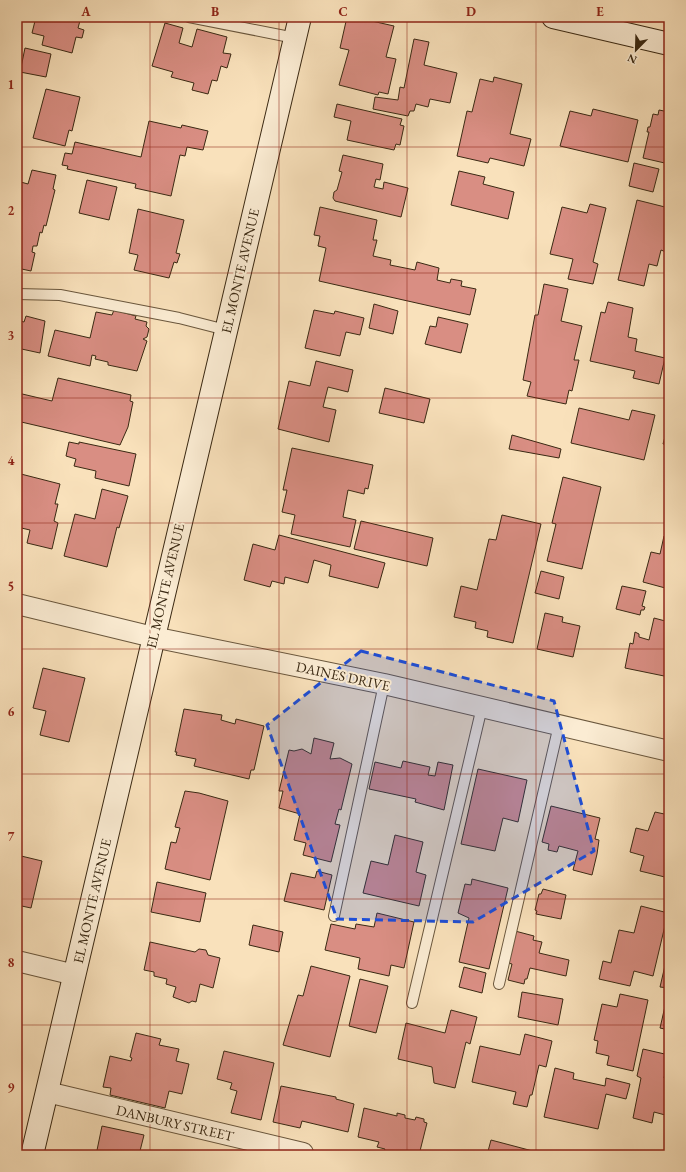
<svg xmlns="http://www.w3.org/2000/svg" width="686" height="1172" font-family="'EB Garamond',serif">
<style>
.building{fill:#d98e83;stroke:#3a2913}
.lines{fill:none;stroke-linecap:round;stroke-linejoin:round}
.lane-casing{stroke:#6a573d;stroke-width:12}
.street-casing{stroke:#6a573d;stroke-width:22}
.secondary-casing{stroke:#3a2913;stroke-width:24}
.lane{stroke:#fbecd3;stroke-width:10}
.street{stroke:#fbecd3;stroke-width:20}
.secondary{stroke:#fbecd3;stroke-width:22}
.marked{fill:#1d4ed8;fill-opacity:0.2;stroke:#1d4ed8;stroke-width:3;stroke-dasharray:8 5;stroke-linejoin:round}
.grid{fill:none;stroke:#8f2418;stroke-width:1;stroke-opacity:0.55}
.labels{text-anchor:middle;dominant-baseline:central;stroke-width:4;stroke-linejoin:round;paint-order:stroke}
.street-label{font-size:14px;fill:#3a2913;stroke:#fbecd3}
.neatline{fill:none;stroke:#8f2418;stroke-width:1.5}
.grid-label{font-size:13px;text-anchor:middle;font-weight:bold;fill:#8f2418}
</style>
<rect width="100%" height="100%" fill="#f9e1bb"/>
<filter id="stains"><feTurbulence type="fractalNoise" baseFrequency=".005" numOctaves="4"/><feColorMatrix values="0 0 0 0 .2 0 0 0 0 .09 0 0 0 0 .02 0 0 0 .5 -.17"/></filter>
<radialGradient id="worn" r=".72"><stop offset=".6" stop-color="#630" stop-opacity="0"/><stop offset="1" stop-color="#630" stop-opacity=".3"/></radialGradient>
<g class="building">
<path d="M36 17H81L78 28 84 30 82 38 76 37 72 53 42 45 44 36 32 33Z"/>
<path d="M347 17H354L394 26 386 57 396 59 388 94 379 92 378 95 339 85 349 50 340 48Z"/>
<path d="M165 23 183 28 179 43 192 47 197 29 227 37 223 53 231 54 227 68 221 66 217 81 212 80 208 94 192 90 194 83 171 77 173 72 152 66Z"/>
<path d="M414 39 429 42 424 65 457 73 450 103 430 99 428 107 416 104 414 111H410L408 116 373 109 375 97 398 100 400 87 404 88Z"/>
<path d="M25 48 51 54 46 77 20 72Z"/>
<path d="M494 77 522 84 510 134 531 139 524 166 490 158 488 163 457 156 467 111 472 112 480 79 493 82Z"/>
<path d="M46 89 80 97 72 131 69 130 65 146 33 138Z"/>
<path d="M337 104 402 119 400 125 404 126 400 145 396 144 394 150 347 140 351 121 334 117Z"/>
<path d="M593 109 638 120 628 162 560 146 570 111 591 116Z"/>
<path d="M659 110 669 112V164L643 158 649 132H647L648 127H650L653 114 658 115Z"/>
<path d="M149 121 181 128 182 125 208 131 203 150 187 147 185 156 180 155 171 196 135 188 136 184 67 169 68 166 62 165 65 153 72 154 75 142 141 157Z"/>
<path d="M343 155 383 164 380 180 376 179 374 187 383 189 384 182 408 188 401 217 335 201 333 198 334 192 337 190 342 172 339 171Z"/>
<path d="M634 163 659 169 653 192 629 186Z"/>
<path d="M32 170 56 175 53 189 55 190 46 226 44 225 42 233 40 232 37 246H33L32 252 35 253 31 271 17 268V181L28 184Z"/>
<path d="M459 171 485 177 483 184 514 192 508 219 451 205Z"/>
<path d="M87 180 117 187 109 220 79 213Z"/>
<path d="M637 200 669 208V239L666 252 661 250 657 266 649 264 644 286 618 280Z"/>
<path d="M590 204 606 208 593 262 598 264 593 284 568 279 573 259 550 254 562 207 587 213Z"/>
<path d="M320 207 377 220 373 240H377L373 256 391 260 390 265 415 270 417 262 439 268 437 280 450 283 451 279 462 281 461 286 476 289 470 315 319 281 326 248 318 246 320 236 314 235Z"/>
<path d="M138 209 184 220 176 253 180 254 177 263 174 262 169 278 134 270 138 255 129 253Z"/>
<path d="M544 284 568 289 561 321 582 326 574 360H579L572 391 569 390 566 404 527 396 531 382 523 380 535 315H538Z"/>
<path d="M608 302 633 308 628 337 637 339 635 351 665 358 659 384 633 378 635 371 590 361 601 312 605 313Z"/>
<path d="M374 304 398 311 393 334 369 328Z"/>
<path d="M114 310 136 316 135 319 147 322 146 326 149 329 147 337 143 339 147 341 137 371 108 365V362L95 359 96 356 92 355 90 366 48 356 55 330 90 338 96 312 112 315Z"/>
<path d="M314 310 334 314 335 311 364 318 360 335 346 332 340 356 305 348Z"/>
<path d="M26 316 45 321 40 353 17 348V320L24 322Z"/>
<path d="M438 317 468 324 461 353 425 344 430 326 436 327Z"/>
<path d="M316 361 353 370 348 392 328 387 323 407 336 410 329 442 278 429 289 381 310 386Z"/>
<path d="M58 378 131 395 130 401 133 402 128 427 120 445 17 421 18 393 52 401Z"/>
<path d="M385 388 430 399 424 423 379 413Z"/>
<path d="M579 408 629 420 632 410 655 415 644 460 571 443Z"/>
<path d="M669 422V445L663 444Z"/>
<path d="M512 435 561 449 559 458 509 449Z"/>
<path d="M69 442 79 444V442L136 454 129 486 95 478 96 471 74 466 76 459 66 456Z"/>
<path d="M292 448 373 465 368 489 365 488 364 494 348 490 343 517 356 520 350 547 291 534 295 515 282 512 287 490H283Z"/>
<path d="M17 473 60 484 55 504H58L54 521 58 523 52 549 27 543 30 530 17 527Z"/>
<path d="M563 477 601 487 582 569 547 561 556 524 552 523Z"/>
<path d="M102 489 128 496 119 528 117 527 107 567 64 556 75 514 95 519Z"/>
<path d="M502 515 541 524 513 643 487 637 488 631 475 628 476 622 454 617 461 586 477 590 489 539 496 540Z"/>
<path d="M361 521 433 538 427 566 354 549Z"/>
<path d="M669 532V589L643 582 651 552 660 554 664 536 668 537Z"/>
<path d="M279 535 385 563 378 588 329 576 331 565 314 560 308 583 285 577 284 584 272 581 270 587 244 580 253 544 275 550Z"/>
<path d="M541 571 564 577 559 599 535 593Z"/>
<path d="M622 586 646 591 642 606 645 607 644 610H641L640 615 616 609Z"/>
<path d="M545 613 563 617 562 622 580 626 573 657 537 649Z"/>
<path d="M654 618 669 622V677L625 668 630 643 633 644 635 632 639 634V637L649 640Z"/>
<path d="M43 668 85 678 69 742 40 735 46 711 33 708Z"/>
<path d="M184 709 222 715 221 720 235 724 236 719 264 726 254 770H251L249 779 194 766 196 759 176 755 177 752H175Z"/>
<path d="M314 738 334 743 330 759 340 758 352 764 341 810 339 809 335 824 340 825 331 862 303 855 306 843 294 840 300 814 279 808 283 791H279L289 750 294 751 302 749 311 754Z"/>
<path d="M403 761 430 767 428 775 435 776 438 762 453 765 444 810 415 802 416 799 369 789 375 762 401 768Z"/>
<path d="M478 769 527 780 518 822 503 818 495 851 461 844Z"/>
<path d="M185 791 199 793 228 801 210 880 165 869 171 842 176 843 180 828 175 827Z"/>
<path d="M551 806 600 818 595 839 599 840 597 854 592 875 573 870 578 851 559 846 557 852 548 850 549 844 542 842Z"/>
<path d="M655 812 669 815V878L640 871 644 856 630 852 636 828 648 831Z"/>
<path d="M395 835 423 842 416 872 426 875 419 906 363 893 371 861 388 865Z"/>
<path d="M17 855 42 861 31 908 17 905Z"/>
<path d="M317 871 332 875 324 910 284 901 291 873 315 878Z"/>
<path d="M472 879 508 888 489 969 459 962 469 918 458 913 465 884 471 885Z"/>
<path d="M157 882 206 893 200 922 151 912Z"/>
<path d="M543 889 566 895 561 919 536 914 537 911 535 910 539 894H541Z"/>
<path d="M641 906 668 913 653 976 634 971 630 986 599 979 603 961 611 963 619 930 634 933Z"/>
<path d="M377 913 414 922 404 968 391 965 389 976 358 969 360 958 325 950 331 924 355 929 356 924 374 927Z"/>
<path d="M253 925 283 932 279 952 249 945Z"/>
<path d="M515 931 534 936 533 940 542 942 539 953 569 960 566 976 530 968 527 979H525L524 984 508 980 512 964 508 963Z"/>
<path d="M150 942 195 952 199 949 206 950 208 955 220 958 213 988 200 984 196 1002 192 1001 189 1003 173 997 176 987 166 984 167 979 154 976V972L144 970Z"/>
<path d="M667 957 669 958V988L660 987Z"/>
<path d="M311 966 350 976 330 1057 283 1045 298 995 303 996Z"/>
<path d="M464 967 486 973 482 993 459 987Z"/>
<path d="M360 979 388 986 376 1033 349 1026Z"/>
<path d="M669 989V1030L660 1028Z"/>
<path d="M522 992 563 999 558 1025 518 1017Z"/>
<path d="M620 994 648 1000 633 1071 607 1065 609 1056 596 1053 598 1041 594 1040 602 1004 617 1007Z"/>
<path d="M451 1010 477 1017 470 1044 466 1042 455 1088 434 1083 432 1067 398 1059 406 1023 445 1033Z"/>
<path d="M136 1033 161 1039 159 1045 179 1049 176 1061 189 1064 182 1094 169 1091 165 1108 110 1095 111 1088 103 1087 110 1056 131 1061 132 1058 130 1057Z"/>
<path d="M525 1034 552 1041 546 1067 539 1065 532 1095H530L527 1107 513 1104 516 1092 472 1082 480 1046 520 1055Z"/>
<path d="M643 1049 669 1055 664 1078 669 1079V1116L654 1112 652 1123 633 1118 641 1078 637 1076Z"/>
<path d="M224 1051 274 1063 261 1120 231 1113 237 1091 230 1089 232 1083 217 1079Z"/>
<path d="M555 1068 574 1073 573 1079 605 1086 606 1078 630 1084 626 1099 606 1094 598 1129 544 1117Z"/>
<path d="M281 1086 336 1097V1099L354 1104 348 1132 302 1121 300 1128 273 1122Z"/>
<path d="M364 1108 397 1116V1113L405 1115V1118L415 1120 416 1117 424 1119V1122L427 1123 419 1155H378V1152L383 1153 385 1149 377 1147 379 1142 358 1137Z"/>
<path d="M102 1126 144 1135 139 1155H96Z"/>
<path d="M491 1140 544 1154 545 1151 560 1155H487Z"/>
</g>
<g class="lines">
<defs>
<g id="lane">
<path d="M189 17 295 38"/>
<path d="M17 294 60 295 179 318 226 330"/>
<path d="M334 916 384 684"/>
<path d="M499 984 559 725"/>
<path d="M412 1003 482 707"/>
</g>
<g id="street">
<path d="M17 604 153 637 384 684 669 751"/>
<path d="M17 961 75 975"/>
<path d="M47 1092 303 1153"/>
</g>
<g id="secondary">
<path d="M553 17 669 44"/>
<path d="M32 1155 300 17"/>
</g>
</defs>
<use href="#lane" class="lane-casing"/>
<use href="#street" class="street-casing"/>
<use href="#secondary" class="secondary-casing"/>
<use href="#lane" class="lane"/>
<use href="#street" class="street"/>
<use href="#secondary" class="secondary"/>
</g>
<path class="marked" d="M361 651 554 701 594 851 473 922 337 919 267 725Z"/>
<path class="grid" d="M150 17V1155M279 17V1155M407 17V1155M536 17V1155M17 147H669M17 273H669M17 398H669M17 523H669M17 649H669M17 774H669M17 899H669M17 1025H669"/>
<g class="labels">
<g class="street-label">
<text transform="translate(240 271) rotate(-77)">EL MONTE AVENUE</text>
<text transform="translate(165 586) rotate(-77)">EL MONTE AVENUE</text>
<text transform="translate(343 676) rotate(12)">DAINES DRIVE</text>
<text transform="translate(92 901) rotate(-77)">EL MONTE AVENUE</text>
<text transform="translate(175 1123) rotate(13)">DANBURY STREET</text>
</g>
</g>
<rect width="686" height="1172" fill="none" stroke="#f9e1bb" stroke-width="44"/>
<g transform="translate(636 50) rotate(203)" stroke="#fbecd3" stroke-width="3" paint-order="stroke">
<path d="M0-3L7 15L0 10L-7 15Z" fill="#3a2913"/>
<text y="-6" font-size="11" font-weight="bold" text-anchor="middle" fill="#3a2913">N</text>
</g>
<rect x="22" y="22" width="642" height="1128" class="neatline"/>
<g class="grid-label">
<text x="86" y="16">A</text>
<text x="215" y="16">B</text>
<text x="343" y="16">C</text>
<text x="471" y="16">D</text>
<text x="600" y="16">E</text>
<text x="11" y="89">1</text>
<text x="11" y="215">2</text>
<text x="11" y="340">3</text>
<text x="11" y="465">4</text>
<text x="11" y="591">5</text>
<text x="11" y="716">6</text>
<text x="11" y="841">7</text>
<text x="11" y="967">8</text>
<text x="11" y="1092">9</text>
</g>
<rect width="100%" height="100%" filter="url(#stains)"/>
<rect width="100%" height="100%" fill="url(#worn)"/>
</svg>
